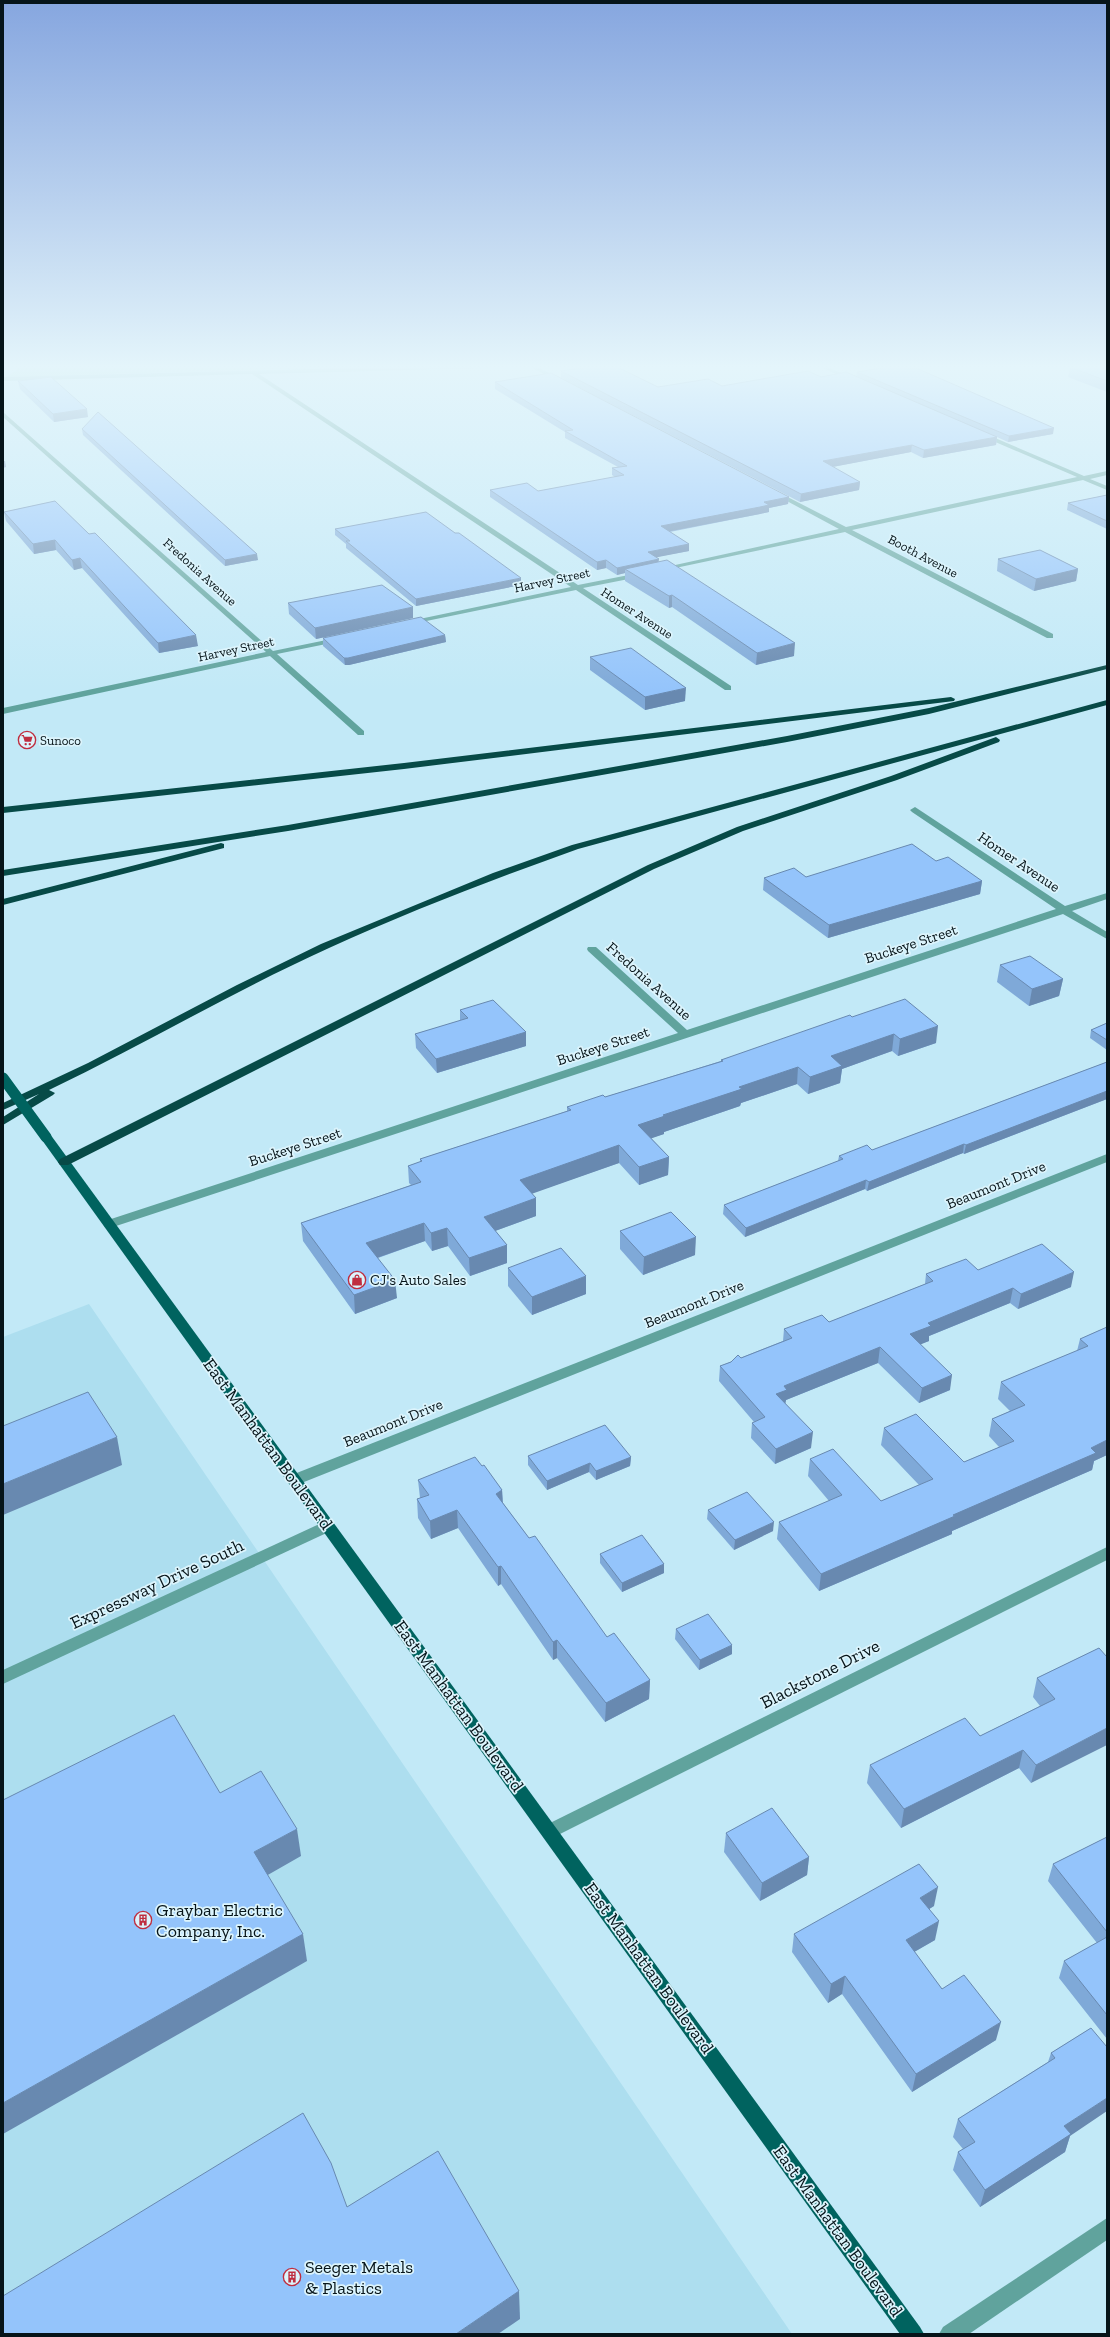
<svg xmlns="http://www.w3.org/2000/svg" width="1110" height="2337" font-family="'Zilla Slab',serif">
<style>
.built{fill:#addeef}
.green{fill:#9ae0b6}
.lines{fill:none;stroke-linecap:round;stroke-linejoin:round}
.minor{fill:#60a39d;fill-rule:evenodd}
.major{fill:#00635f;fill-rule:evenodd}
.highway{fill:#074a47;fill-rule:evenodd}
.major-bridge{stroke:#00635f;stroke-width:11}
.wall{fill:#7fa9d8}
.shaded-wall{fill:#6889b0}
.building{fill:#94c4fb;stroke:#6889b0}
.labels{text-anchor:middle;dominant-baseline:central;stroke-width:3.5;stroke-linejoin:round;paint-order:stroke}
.far-street-label{font-size:13px;fill:#061419;stroke:#dcf4fc}
.far-poi-label{font-size:13px;fill:#061419;stroke:#dcf4fc;text-anchor:start}
.street-label{font-size:15px;fill:#061419;stroke:#dcf4fc}
.poi-label{font-size:15px;fill:#061419;stroke:#dcf4fc;text-anchor:start}
.near-street-label{font-size:18px;fill:#061419;stroke:#dcf4fc}
.near-poi-label{font-size:18px;fill:#061419;stroke:#dcf4fc;text-anchor:start}
</style>
<rect width="100%" height="100%" fill="#c2e9f7"/>
<path class="built" d="M89 1304 792 2334H3V1337Z"/>
<path class="green" d="M24 365H414L6 377Z"/>
<g class="lines">
<g class="minor">
<path d="M468 365H518L515 367 259 374 578 585 644 572V576L583 588 731 686V690H725L576 590 407 625V621H410L571 587 252 374 3 381V377Z"/>
<path d="M527 365H534L564 381 559 382Z"/>
<path d="M816 365H823L857 380 852 381Z"/>
<path d="M3 412 273 651 341 637V641L277 654 364 731V735H358L270 656 3 714V708L266 652 3 417Z"/>
<path d="M981 432 1084 476 1107 471V475L1090 479 1107 486V490L1083 480 852 530 1053 634V638H1047L845 532 661 571 657 569 839 529 772 493V491L774 490 846 527 1077 477 979 435Z"/>
<path d="M915 807 1065 906 1107 893V899L1072 911 1107 932V939L1063 914 113 1227H105L103 1224 105 1221 678 1033 588 951 587 949 588 947H596L687 1030 1056 909 912 812 910 810Z"/>
<path d="M1107 1154V1162L299 1484 294 1485 289 1484 287 1480 289 1476Z"/>
<path d="M328 1520 333 1522 335 1526 333 1530 3 1684V1670Z"/>
<path d="M1107 1547V1560L556 1836 550 1839 544 1836 541 1831 544 1826Z"/>
<path d="M1107 2218V2240L969 2334H939L943 2327Z"/>
</g>
<path class="major" d="M46 1133 50 1134 920 2327 924 2334H900L42 1140 40 1137Z"/>
<g class="highway">
<path d="M1107 665V669L929 714 787 742 288 831 3 876V870L288 825 787 736 929 708Z"/>
<path d="M951 697 955 699 954 701 404 769 3 813V807L404 763Z"/>
<path d="M1107 700V705L578 849C494 879 410 911 329 948 234 991 143 1045 49 1090L55 1093 53 1095 3 1125V1117L39 1094 3 1110V1103L88 1063 237 985 321 944 493 873 572 845Z"/>
<path d="M996 737 1000 740 999 742 897 780 743 831 654 869 68 1165H60L58 1162 60 1159 648 865 737 827 891 776Z"/>
<path d="M221 843 224 844V848L3 905V899Z"/>
</g>
<path class="major-bridge" d="M3 1078 46 1137"/>
</g>
<g class="wall">
<path d="M1107 365V392L1068 377 1070 367Z"/>
<path d="M561 371 658 387 722 386 821 377H856L857 372 1053 434 1008 442 997 437 996 445 923 458 911 452 832 467 860 482 859 490 800 502 561 378Z"/>
<path d="M18 381 88 417 54 422 20 389Z"/>
<path d="M495 382 789 497 788 504 769 508V512L760 514 670 532 689 544V551L656 557 658 562 794 656 756 665 672 607 669 608 625 581V573L617 575 606 568 597 570 490 497V490L538 491 615 477 612 475V468L618 467 565 438V432L495 389Z"/>
<path d="M82 429 258 560 225 566 83 435Z"/>
<path d="M1107 495V529L1067 510 1068 503Z"/>
<path d="M55 501 198 646 159 653 82 568 74 570 56 550 34 554 6 521 4 512Z"/>
<path d="M335 529 521 585 416 606 346 548V544L335 535Z"/>
<path d="M998 559 1078 569 1076 581 1034 591 997 571Z"/>
<path d="M288 603 413 618 316 639 289 614Z"/>
<path d="M445 635 446 642 349 665H345L323 646V638Z"/>
<path d="M590 657 685 701 645 710 590 670Z"/>
<path d="M936 861 982 881 980 894 828 938 763 890 764 878 806 877Z"/>
<path d="M1000 965 1063 979 1059 996 1029 1006 997 982Z"/>
<path d="M460 1010 526 1032V1046L437 1073 416 1048 415 1034 460 1021Z"/>
<path d="M852 1017 936 1043 898 1056 892 1051 842 1069 840 1083 808 1094 797 1084 741 1103 740 1106 664 1132V1134L651 1138 669 1157 668 1175 639 1185 619 1163 532 1193 536 1216 495 1231 507 1245V1263L470 1276 448 1246 432 1251 425 1241 378 1258 397 1298 355 1314 303 1241 301 1223 411 1185 409 1183 408 1166 420 1162V1159L567 1111V1107L605 1097 721 1061V1060Z"/>
<path d="M1107 1023V1050L1090 1038 1091 1030Z"/>
<path d="M1107 1062V1099L964 1154 963 1153 867 1191 865 1189 745 1237 723 1214 724 1205 838 1161 839 1156 872 1150Z"/>
<path d="M620 1231 695 1255 643 1275 620 1249Z"/>
<path d="M508 1268 586 1294 532 1315 508 1286Z"/>
<path d="M978 1270 1071 1287 1018 1309 1010 1303 929 1336V1341L920 1344 950 1390 919 1403 878 1363 786 1400 785 1404 811 1448 775 1464 751 1438 752 1423 754 1422 719 1381 720 1366 783 1341 784 1329 829 1322 925 1284 926 1274Z"/>
<path d="M1107 1327V1455L1094 1461 1092 1470 952 1531V1534L819 1591 777 1539 779 1522 829 1501 808 1476 810 1459 881 1501 919 1485 881 1445 884 1428 964 1462 999 1447 989 1436 992 1419 1010 1411 998 1399 1001 1382 1077 1351 1080 1339Z"/>
<path d="M528 1456 631 1457 630 1466 596 1480 589 1472 547 1490 528 1465Z"/>
<path d="M482 1466 502 1490 503 1503 529 1538 607 1637 650 1680 649 1699 605 1722 557 1658 553 1660 501 1584 498 1586 458 1528 431 1539 418 1518 417 1499 420 1498 418 1480Z"/>
<path d="M708 1510 773 1531 734 1550 707 1519Z"/>
<path d="M600 1554 664 1564V1573L622 1592 600 1563Z"/>
<path d="M676 1629 732 1654 699 1670 675 1639Z"/>
<path d="M1099 1648 1031 1783 1019 1768 901 1828 867 1783 870 1765 980 1736 1040 1706 1033 1697 1037 1678Z"/>
<path d="M726 1833 809 1857 807 1875 760 1901 724 1852Z"/>
<path d="M1107 1837V2039L1059 1978 1064 1961 1097 1943 1048 1881 1053 1864Z"/>
<path d="M934 1906 929 1909 935 1940 914 1952 942 1989 996 2040 912 2092 842 1994 828 2003 792 1952 794 1934Z"/>
<path d="M1091 2028 1070 2136 1065 2152 980 2207 953 2170 958 2152 963 2149 953 2137 958 2119 1048 2062 1051 2053Z"/>
</g>
<g class="shaded-wall">
<path d="M87 409 88 417 54 422 53 414Z"/>
<path d="M1054 428 1053 434 1008 442 1009 436Z"/>
<path d="M997 437 996 445 923 458 924 450Z"/>
<path d="M912 445 911 452 822 469 823 461Z"/>
<path d="M3 461H5L6 467 3 468Z"/>
<path d="M860 482 859 490 800 502 801 494Z"/>
<path d="M789 497 788 504 769 508V512L760 514 661 533V526L764 502Z"/>
<path d="M55 540 56 550 34 554 33 544Z"/>
<path d="M689 544V551L648 559V552Z"/>
<path d="M257 554 258 560 225 566V560Z"/>
<path d="M80 558 82 568 74 570 72 560Z"/>
<path d="M659 559 658 566 625 569V573L617 575V568Z"/>
<path d="M606 560V568L597 570V562Z"/>
<path d="M1078 569 1076 581 1034 591 1036 579Z"/>
<path d="M521 578V585L416 606V599Z"/>
<path d="M672 595V607L669 608V596Z"/>
<path d="M413 607V618L316 639 315 628Z"/>
<path d="M196 635 198 646 159 653 158 643Z"/>
<path d="M445 635 446 642 349 665H345L344 658Z"/>
<path d="M795 643 794 656 756 665 757 653Z"/>
<path d="M686 688 685 701 645 710V697Z"/>
<path d="M982 881 980 894 828 938 829 925Z"/>
<path d="M1063 979 1059 996 1029 1006 1032 989Z"/>
<path d="M938 1026 936 1043 898 1056 900 1039Z"/>
<path d="M526 1032V1046L437 1073 436 1059Z"/>
<path d="M894 1034 892 1051 842 1069 840 1083 808 1094 810 1077 831 1056Z"/>
<path d="M798 1067 797 1084 741 1103 740 1106 664 1132V1134L638 1143V1125L663 1115 739 1087Z"/>
<path d="M1107 1091V1099L964 1154 966 1145Z"/>
<path d="M964 1144 963 1153 867 1191 869 1182Z"/>
<path d="M619 1145V1163L520 1198V1180Z"/>
<path d="M669 1157 668 1175 639 1185V1167Z"/>
<path d="M866 1180 865 1189 745 1237 746 1228Z"/>
<path d="M536 1198V1216L484 1235V1217Z"/>
<path d="M424 1223 425 1241 368 1261 366 1243Z"/>
<path d="M447 1228 448 1246 432 1251 431 1233Z"/>
<path d="M696 1237 695 1255 643 1275 644 1257Z"/>
<path d="M507 1245V1263L470 1276 469 1258Z"/>
<path d="M1074 1272 1071 1287 1018 1309 1021 1294Z"/>
<path d="M586 1276V1294L532 1315V1297Z"/>
<path d="M395 1280 397 1298 355 1314 354 1295Z"/>
<path d="M1013 1288 1010 1303 929 1336V1341L907 1350 910 1334 928 1323Z"/>
<path d="M880 1347 878 1363 786 1400 785 1405 776 1394 784 1386Z"/>
<path d="M952 1375 950 1390 919 1403 922 1388Z"/>
<path d="M813 1432 811 1448 775 1464 776 1449Z"/>
<path d="M117 1437 122 1465 3 1515V1484Z"/>
<path d="M1107 1440V1455L1094 1461 1092 1470 952 1531V1534L819 1591 821 1574 953 1515 1091 1448Z"/>
<path d="M631 1457 630 1466 596 1480V1471Z"/>
<path d="M590 1463 589 1472 547 1490V1481Z"/>
<path d="M502 1490 503 1509 496 1494Z"/>
<path d="M457 1510 458 1528 431 1539 430 1521Z"/>
<path d="M774 1522 773 1531 734 1550 735 1540Z"/>
<path d="M664 1564V1573L622 1592V1583Z"/>
<path d="M501 1566V1584L498 1586V1567Z"/>
<path d="M557 1640V1658L553 1660V1642Z"/>
<path d="M732 1645V1654L699 1670 700 1660Z"/>
<path d="M650 1680 649 1699 605 1722 606 1703Z"/>
<path d="M1107 1728V1745L1031 1783 1036 1765Z"/>
<path d="M1023 1750 1019 1768 901 1828 904 1809Z"/>
<path d="M297 1829 301 1856 259 1880 254 1852Z"/>
<path d="M809 1857 807 1875 760 1901 762 1883Z"/>
<path d="M938 1887 934 1906 916 1917 920 1898Z"/>
<path d="M939 1921 935 1940 902 1959 906 1940Z"/>
<path d="M303 1934 307 1961 3 2134V2103Z"/>
<path d="M845 1976 842 1994 828 2003 831 1984Z"/>
<path d="M1001 2022 996 2040 912 2092 916 2074Z"/>
<path d="M1107 2098V2111L1070 2136 1065 2152 980 2207 985 2190 1064 2126Z"/>
<path d="M519 2291 520 2319 498 2334H456Z"/>
</g>
<g class="building">
<path d="M603 365H613L658 387 708 379 722 386 808 371 821 377 846 372 997 437 924 450 912 445 823 461 860 482 801 494 561 371Z"/>
<path d="M900 365 911 369 916 368 1054 428 1009 436 857 372Z"/>
<path d="M1078 365H1107V381L1070 367Z"/>
<path d="M551 373 789 497 764 502 769 505 760 507 661 526 689 544 648 552 659 559 617 568 606 560 597 562 490 490 527 483 538 491 624 475 612 468 627 466 565 431 573 430 495 382Z"/>
<path d="M51 377 87 409 53 414 18 381Z"/>
<path d="M98 412 257 554 225 560 82 429Z"/>
<path d="M1107 495V521L1068 503Z"/>
<path d="M55 501 89 534 95 533 196 635 158 643 80 558 72 560 55 540 33 544 4 512Z"/>
<path d="M426 512 455 533H459L521 578 416 599 346 541H350L335 529Z"/>
<path d="M1040 550 1078 569 1036 579 998 559Z"/>
<path d="M667 560 795 643 757 653 672 595 669 596 625 569Z"/>
<path d="M382 585 413 607 315 628 288 603Z"/>
<path d="M421 617 445 635 348 658H344L323 638Z"/>
<path d="M631 648 686 688 645 697 590 657Z"/>
<path d="M912 844 936 861 948 857 982 881 829 925 764 878 794 868 806 877Z"/>
<path d="M1030 956 1063 979 1032 989 1000 965Z"/>
<path d="M905 999 938 1026 900 1039 894 1034 831 1056 842 1066 810 1077 798 1067 739 1087 742 1089 663 1115 665 1116 638 1125 669 1157 639 1167 619 1145 520 1180 536 1198 484 1217 507 1245 469 1258 447 1228 431 1233 424 1223 366 1243 395 1280 354 1295 301 1223 421 1182 408 1166 422 1161 420 1159 571 1110 567 1107 603 1095 605 1097 723 1061 721 1060 850 1015 852 1017Z"/>
<path d="M493 1000 526 1032 436 1059 415 1034 468 1018 460 1010Z"/>
<path d="M1107 1023V1040L1091 1030Z"/>
<path d="M1107 1062V1091L966 1145 964 1144 869 1182 866 1180 746 1228 724 1205 843 1159 839 1156 867 1145 872 1150Z"/>
<path d="M671 1212 696 1237 644 1257 620 1231Z"/>
<path d="M1042 1244 1074 1272 1021 1294 1013 1288 928 1323 931 1326 910 1334 952 1375 922 1388 880 1347 784 1386 787 1390 776 1394 813 1432 776 1449 752 1423 765 1417 720 1366 731 1362 738 1355 741 1358 792 1338 784 1329 822 1315 829 1322 933 1281 926 1274 966 1259 978 1270Z"/>
<path d="M561 1248 586 1276 532 1297 508 1268Z"/>
<path d="M1107 1327V1440L1091 1448 1096 1453 953 1515 955 1516 821 1574 779 1522 842 1495 810 1459 833 1449 881 1501 933 1479 884 1428 916 1414 964 1462 1014 1441 992 1419 1025 1405 1001 1382 1088 1346 1080 1339Z"/>
<path d="M88 1392 117 1437 3 1484V1426Z"/>
<path d="M605 1425 631 1457 596 1471 590 1463 547 1481 528 1456Z"/>
<path d="M475 1457 482 1466 484 1465 502 1490 496 1494 529 1538 535 1536 607 1637 614 1633 650 1680 606 1703 557 1640 553 1642 501 1566 498 1567 457 1510 430 1521 417 1499 429 1495 418 1480Z"/>
<path d="M747 1492 774 1522 735 1540 708 1510Z"/>
<path d="M642 1535 664 1564 622 1583 600 1554Z"/>
<path d="M708 1614 732 1645 700 1660 676 1629Z"/>
<path d="M1099 1648 1107 1657V1728L1036 1765 1023 1750 904 1809 870 1765 965 1718 980 1736 1055 1699 1037 1678Z"/>
<path d="M174 1715 220 1793 261 1771 297 1829 254 1852 303 1934 3 2103V1800Z"/>
<path d="M772 1808 809 1857 762 1883 726 1833Z"/>
<path d="M1107 1837V1932L1053 1864Z"/>
<path d="M919 1864 938 1887 920 1898 939 1921 906 1940 942 1989 964 1975 1001 2022 916 2074 845 1976 831 1984 794 1934Z"/>
<path d="M1107 1937V2015L1064 1961Z"/>
<path d="M1091 2028 1107 2047V2098L1064 2126 1071 2134 985 2190 958 2152 975 2142 958 2119 1055 2058 1051 2053Z"/>
<path d="M303 2113 331 2163 347 2207 438 2151 519 2291 456 2334H3V2296Z"/>
</g>
<linearGradient id="sky" x2="0" y2="1"><stop stop-color="#86a6df"/><stop offset="0.53" stop-color="#e4f5fb"/><stop offset="1" stop-color="#e4f5fb" stop-opacity="0"/></linearGradient>
<rect width="1110" height="692" fill="url(#sky)"/>
<defs>
<symbol id="supermarket-ring" viewBox="-11 -11 22 22"><circle r="9.5" fill="#dcf4fc" stroke="#bf2e40" stroke-width="1.5"/><path d="M-6-5.5h2.5l.6 2H6L4.5 2H-2.5L-4.4-4H-6ZM-1.5 3.2a1.3 1.3 0 1 0 .1 0ZM3 3.2a1.3 1.3 0 1 0 .1 0Z" fill="#bf2e40"/></symbol>
<symbol id="shop-ring" viewBox="-11 -11 22 22"><circle r="9.5" fill="#dcf4fc" stroke="#bf2e40" stroke-width="1.5"/><path d="M-5-2.5h2.3a2.7 3.5 0 0 1 5.4 0H5L5.5 6h-11ZM-1.5-2.5h3a1.5 2.3 0 0 0-3 0Z" fill="#bf2e40"/></symbol>
<symbol id="building-ring" viewBox="-11 -11 22 22"><circle r="9.5" fill="#dcf4fc" stroke="#bf2e40" stroke-width="1.5"/><path d="M-4-6H4V6H1V3H-1V6H-4ZM-2.5-4.3h1.7v1.8h-1.7ZM.8-4.3h1.7v1.8H.8ZM-2.5-1h1.7V.8h-1.7ZM.8-1h1.7V.8H.8Z" fill="#bf2e40"/></symbol>
</defs>
<g fill-rule="evenodd">
<use href="#supermarket-ring" x="17" y="730" width="20" height="20"/>
<use href="#shop-ring" x="347" y="1270" width="20" height="20"/>
<use href="#building-ring" x="133" y="1910" width="20" height="20"/>
<use href="#building-ring" x="282" y="2267" width="20" height="20"/>
</g>
<g class="labels">
<g class="far-street-label">
<text transform="translate(923 556) rotate(28)">Booth Avenue</text>
<text transform="translate(200 572) rotate(42)">Fredonia Avenue</text>
<text transform="translate(552 580) rotate(-12)">Harvey Street</text>
<text transform="translate(637 613) rotate(33)">Homer Avenue</text>
<text transform="translate(236 649) rotate(-12)">Harvey Street</text>
</g>
<g class="far-poi-label">
<text x="40" y="740">Sunoco</text>
</g>
<g class="street-label">
<text transform="translate(1019 862) rotate(34)">Homer Avenue</text>
<text transform="translate(911 944) rotate(-18)">Buckeye Street</text>
<text transform="translate(649 981) rotate(42)">Fredonia Avenue</text>
<text transform="translate(603 1046) rotate(-18)">Buckeye Street</text>
<text transform="translate(295 1147) rotate(-18)">Buckeye Street</text>
<text transform="translate(996 1185) rotate(-22)">Beaumont Drive</text>
<text transform="translate(694 1304) rotate(-22)">Beaumont Drive</text>
<text transform="translate(393 1423) rotate(-22)">Beaumont Drive</text>
</g>
<g class="poi-label">
<text x="370" y="1280">CJ's Auto Sales</text>
</g>
<g class="near-street-label">
<text transform="translate(268 1444) rotate(54)">East Manhattan Boulevard</text>
<text transform="translate(157 1584) rotate(-25)">Expressway Drive South</text>
<text transform="translate(820 1674) rotate(-27)">Blackstone Drive</text>
<text transform="translate(459 1706) rotate(54)">East Manhattan Boulevard</text>
<text transform="translate(649 1968) rotate(54)">East Manhattan Boulevard</text>
<text transform="translate(838 2231) rotate(54)">East Manhattan Boulevard</text>
</g>
<g class="near-poi-label">
<text x="156" y="1910">Graybar Electric<tspan x="156" dy="21">Company, Inc.</tspan></text>
<text x="305" y="2267">Seeger Metals<tspan x="305" dy="21">&amp; Plastics</tspan></text>
</g>
</g>
<rect width="1110" height="2337" fill="none" stroke="#061419" stroke-width="8"/>
</svg>
